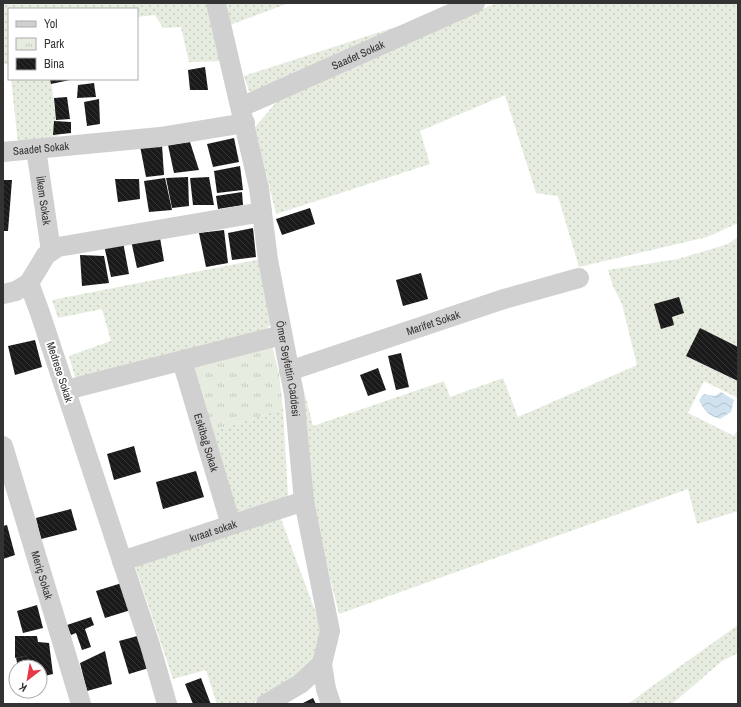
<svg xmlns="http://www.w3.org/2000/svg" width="741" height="707" font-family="'Archivo Narrow',sans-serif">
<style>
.grass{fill:url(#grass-dots)}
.park{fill:url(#park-tufts)}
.water{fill:url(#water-waves)}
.building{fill:url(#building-back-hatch)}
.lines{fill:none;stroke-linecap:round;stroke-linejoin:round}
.minor{stroke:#d0d0d0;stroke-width:20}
.labels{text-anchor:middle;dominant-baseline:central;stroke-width:4;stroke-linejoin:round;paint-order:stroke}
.street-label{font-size:11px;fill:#333;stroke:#fff}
</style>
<defs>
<pattern id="grass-dots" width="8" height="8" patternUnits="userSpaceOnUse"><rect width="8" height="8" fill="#e6ecdf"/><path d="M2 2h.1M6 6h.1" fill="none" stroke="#c6cbc0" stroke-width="1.8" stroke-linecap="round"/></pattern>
<pattern id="park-tufts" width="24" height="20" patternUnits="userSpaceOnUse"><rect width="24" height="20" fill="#e6ecdf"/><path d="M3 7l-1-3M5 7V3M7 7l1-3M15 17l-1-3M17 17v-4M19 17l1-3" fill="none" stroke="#c6cbc0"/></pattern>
<pattern id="water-waves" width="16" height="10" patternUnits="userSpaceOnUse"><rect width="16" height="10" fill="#cfe2ee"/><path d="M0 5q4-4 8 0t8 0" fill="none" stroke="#b2c2cd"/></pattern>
<pattern id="building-back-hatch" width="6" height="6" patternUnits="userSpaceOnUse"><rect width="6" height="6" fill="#1a1a1a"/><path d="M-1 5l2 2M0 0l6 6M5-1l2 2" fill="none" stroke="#333"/></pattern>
</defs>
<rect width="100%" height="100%" fill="#fff"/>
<g class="grass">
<path d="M3 3H211L222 61 189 62 181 27 163 28 155 15 137 17V9H9V64H3Z"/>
<path d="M227 3H289L230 25Z"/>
<path d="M496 3H738V223L707 237 579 267 558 196 536 193 505 95 420 131 430 164 276 214 255 127 280 98Z"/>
<path d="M420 19 261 92 249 91 244 76Z"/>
<path d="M11 79H51L58 140 18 143Z"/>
<path d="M738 237V398L704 381 688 413 734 436 738 429V511L697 524 688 489 339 614 312 504 300 375 313 426 444 381 450 397 503 378 518 417 637 365 622 304 613 286 608 270 678 259 728 244Z"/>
<path d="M261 259 271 324 265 330 76 381 69 356 111 341 102 309 58 318 52 300Z"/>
<path d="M283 409 288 497 235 514 209 432Z"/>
<path d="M281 519 323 632 315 664 306 673 251 704H217L206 670 173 679 134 563Z"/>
<path d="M738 625V653L722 661 672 704H628L658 682Z"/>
</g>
<path class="park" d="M272 345 279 374 283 409 209 432 191 367Z"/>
<path class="water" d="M721 392 734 400 731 412 720 419C708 415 704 411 699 400L704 394 715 396Z"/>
<g class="building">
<path d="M205 67 208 90H190L188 70Z"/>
<path d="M50 79H70V80L51 84Z"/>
<path d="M94 83 96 97 77 98 78 85Z"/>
<path d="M67 97 70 119 56 120 54 98Z"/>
<path d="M99 99 100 124 87 126 84 102Z"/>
<path d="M54 121 71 122V133L53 135Z"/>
<path d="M234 138 239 162 213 167 207 144Z"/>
<path d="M190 142 199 170 174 173 168 145Z"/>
<path d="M162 145 164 175 146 177 140 146Z"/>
<path d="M240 166 243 190 217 193 214 171Z"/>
<path d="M188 177 189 206 172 208 166 178Z"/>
<path d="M209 177 214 205H193L190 178Z"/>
<path d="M165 178 172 210 149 212 144 181Z"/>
<path d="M115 179H139L140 199 118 202Z"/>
<path d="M3 180H12L8 231H3Z"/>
<path d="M242 192 243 205 218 209 216 196Z"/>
<path d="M310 208 315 224 282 235 276 219Z"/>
<path d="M253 228 256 257 232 260 228 233Z"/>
<path d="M224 230 228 263 206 267 199 233Z"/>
<path d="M159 232 164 261 137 268 130 236Z"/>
<path d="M123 242 129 274 111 277 104 245Z"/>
<path d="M80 255 104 256 109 283 82 286Z"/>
<path d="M421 273 428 299 403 306 396 280Z"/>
<path d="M679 297 684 313 672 317 674 325 661 329 654 304Z"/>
<path d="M700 328 738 347V381L686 356Z"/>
<path d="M35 340 42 367 15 375 8 346Z"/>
<path d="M401 353 409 387 396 390 388 356Z"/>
<path d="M378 368 386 390 368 396 360 375Z"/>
<path d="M134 446 141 472 114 480 107 454Z"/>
<path d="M196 471 204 497 163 509 156 482Z"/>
<path d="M71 509 77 530 41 539 36 518Z"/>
<path d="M7 525 15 555 3 559V526Z"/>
<path d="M125 582 134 609 105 618 96 591Z"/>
<path d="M37 605 43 628 23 633 17 611Z"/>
<path d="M91 617 94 625 85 629 91 647 82 650 76 633 71 635 67 625Z"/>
<path d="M141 635 152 667 129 674 119 641Z"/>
<path d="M15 636H37L38 642 49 643 53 674 40 677V667H18L16 658 31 655 15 658Z"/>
<path d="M105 651 112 684 87 691 80 663Z"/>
<path d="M201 678 210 702 211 704H193L185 684Z"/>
<path d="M313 698 316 704H301Z"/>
</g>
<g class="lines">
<g class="minor">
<path id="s1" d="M216 3 259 188 268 260 294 394 304 501 330 631 322 664 326 689 331 704"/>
<path id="s2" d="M241 107 475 3"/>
<path id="s3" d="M36 149 51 251"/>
<path id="s4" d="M3 152 160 137 245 123"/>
<path d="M3 294 16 291 29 283"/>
<path id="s5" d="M182 361 231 525"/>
<path id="s6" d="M289 371 504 299 579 278"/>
<path d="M66 390 282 335"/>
<path id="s7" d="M3 446 81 704"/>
<path id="s8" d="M122 561 304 501"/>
<path d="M167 704 150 645 40 313 29 283 46 255 58 247 262 212"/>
<path d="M266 704 300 684 322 664"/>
</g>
</g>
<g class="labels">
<g class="street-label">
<text stroke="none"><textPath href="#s2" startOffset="128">Saadet Sokak</textPath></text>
<text stroke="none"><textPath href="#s4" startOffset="38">Saadet Sokak</textPath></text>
<text stroke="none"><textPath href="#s3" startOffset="52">İlkem Sokak</textPath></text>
<text stroke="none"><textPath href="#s6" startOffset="152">Marifet Sokak</textPath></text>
<text stroke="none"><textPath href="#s1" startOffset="373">Ömer Seyfettin Caddesi</textPath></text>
<text transform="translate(60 372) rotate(72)">Medrese Sokak</text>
<text stroke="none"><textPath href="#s5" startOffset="85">Eskibağ Sokak</textPath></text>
<text stroke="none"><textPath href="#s8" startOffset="96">kıraat sokak</textPath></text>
<text stroke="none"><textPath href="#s7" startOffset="135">Meriç Sokak</textPath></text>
</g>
</g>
<rect width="741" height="707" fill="none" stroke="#333333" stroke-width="8"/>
<rect x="8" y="8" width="130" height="72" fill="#ffffff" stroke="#adadad"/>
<rect x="16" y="21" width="20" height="6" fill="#d0d0d0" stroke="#adadad"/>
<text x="44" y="28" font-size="12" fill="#333333">Yol</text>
<rect x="16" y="38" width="20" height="12" fill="url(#park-tufts)" stroke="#adadad"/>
<text x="44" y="48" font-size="12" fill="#333333">Park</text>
<rect x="16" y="58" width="20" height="12" fill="url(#building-back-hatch)" stroke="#adadad"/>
<text x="44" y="68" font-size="12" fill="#333333">Bina</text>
<g transform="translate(28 679) rotate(211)"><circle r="19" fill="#ffffff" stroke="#adadad"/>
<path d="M0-3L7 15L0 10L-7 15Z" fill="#e63946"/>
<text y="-6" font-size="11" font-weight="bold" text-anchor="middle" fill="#333333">K</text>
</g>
</svg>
